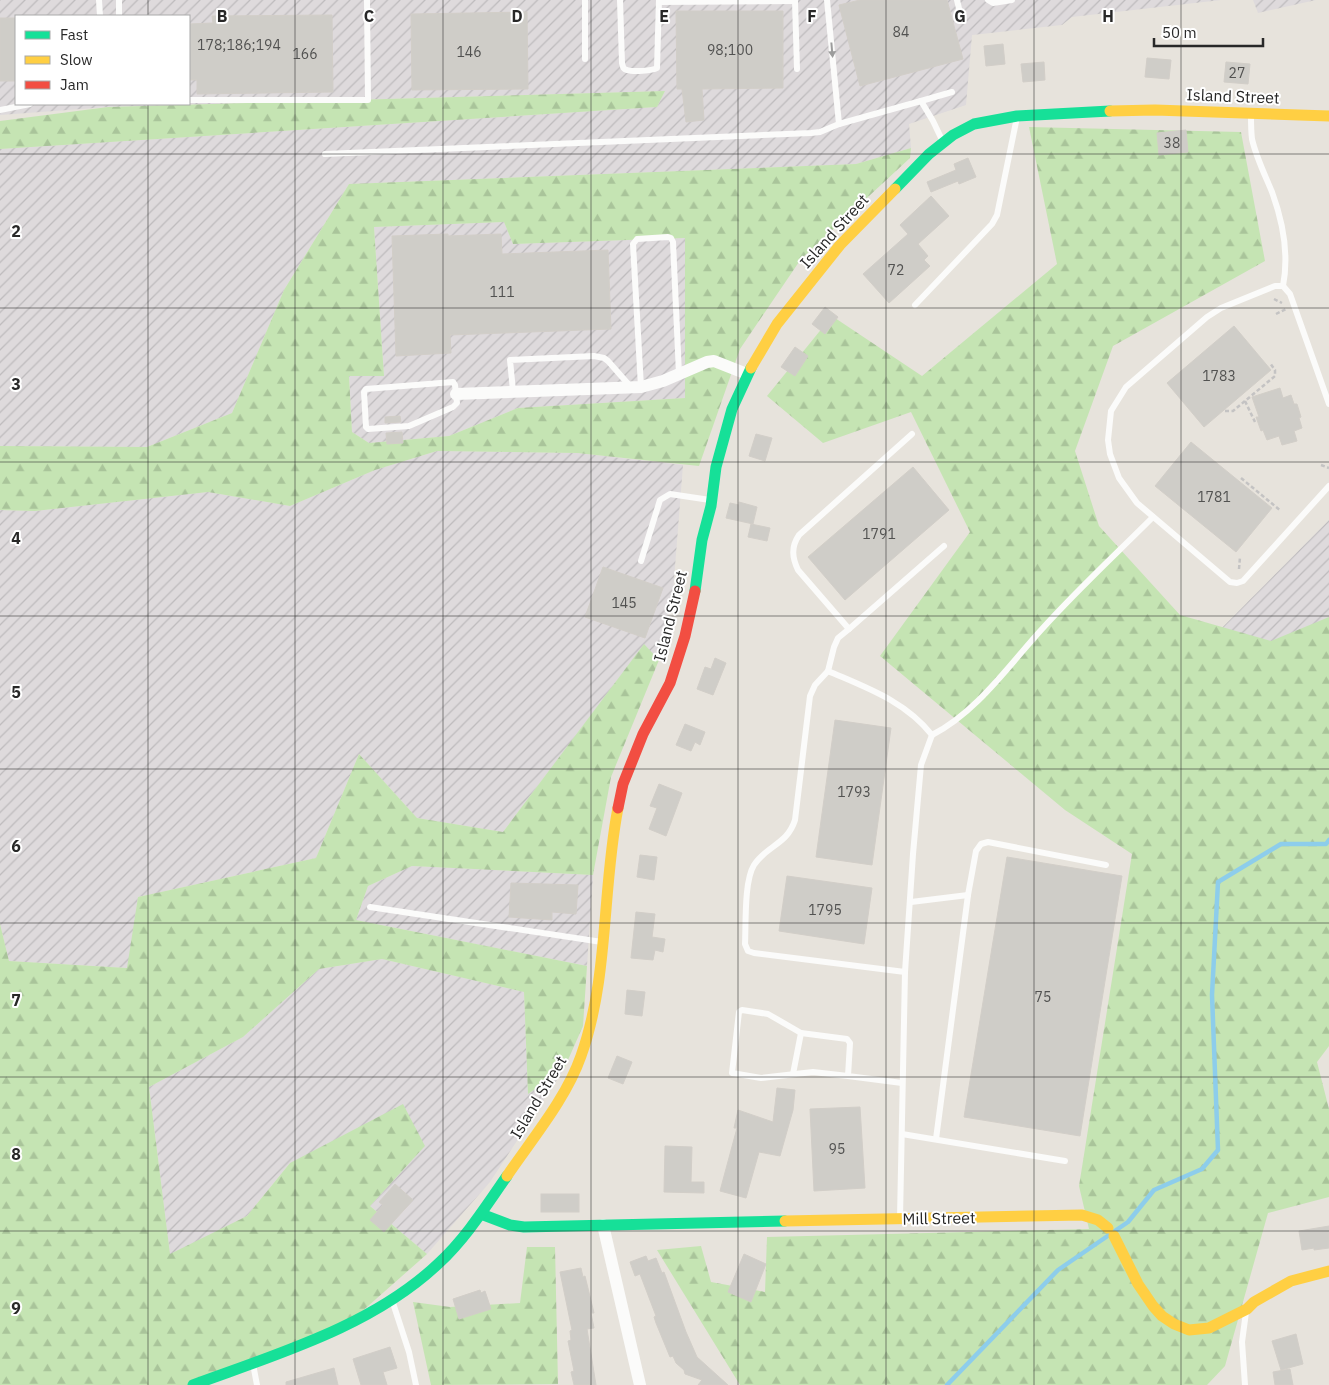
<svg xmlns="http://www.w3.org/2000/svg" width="1329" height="1385" font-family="'IBM Plex Sans',sans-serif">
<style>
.industrial{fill:url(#industrial-furrows);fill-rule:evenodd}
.forest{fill:url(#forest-firs);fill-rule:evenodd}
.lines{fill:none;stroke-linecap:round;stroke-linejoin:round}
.stream{stroke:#8dcdeb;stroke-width:4.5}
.building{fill:#cfcdc8;stroke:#d2cec8}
.path{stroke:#c4c3c3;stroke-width:2.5;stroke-dasharray:4 2.5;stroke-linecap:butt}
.lane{stroke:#fbfbfa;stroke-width:6}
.street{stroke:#fbfbfa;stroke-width:12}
.fast{stroke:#16e098;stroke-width:11}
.slow{stroke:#ffcf43;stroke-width:11}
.jam{stroke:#f24e42;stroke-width:11}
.oneway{fill:#9c9c9c}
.grid{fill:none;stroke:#282828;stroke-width:1;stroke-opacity:0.55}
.labels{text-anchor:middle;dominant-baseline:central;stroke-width:4;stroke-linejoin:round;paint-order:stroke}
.number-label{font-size:14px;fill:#525251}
.street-label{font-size:16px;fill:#282828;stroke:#fff}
.grid-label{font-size:16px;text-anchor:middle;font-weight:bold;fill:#282828;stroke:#fff;stroke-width:4;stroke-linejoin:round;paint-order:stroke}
</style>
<defs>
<pattern id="industrial-furrows" width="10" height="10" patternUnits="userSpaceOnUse" patternTransform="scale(1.25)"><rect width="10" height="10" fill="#dedadc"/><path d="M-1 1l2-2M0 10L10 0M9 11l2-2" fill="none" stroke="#bebbbd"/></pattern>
<pattern id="forest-firs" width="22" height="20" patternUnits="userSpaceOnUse" patternTransform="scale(1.25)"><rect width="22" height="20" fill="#c5e4b3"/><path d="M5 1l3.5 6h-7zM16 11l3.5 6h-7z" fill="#a9c49a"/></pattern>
</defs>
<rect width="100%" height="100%" fill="#e7e3dc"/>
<g class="industrial">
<path d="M0 0H1221L1072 17 1062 25 972 35 966 105 909 124 911 148 856 164 349 184 284 290 232 413 147 447 0 446V149L657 107 665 91 108 107 0 115ZM16 16H189V104H16Z"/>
<path d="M1253 0H1316L1258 13Z"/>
<path d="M504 222 513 244 685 238V398L518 408 449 436 369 443 352 432 349 376H384L374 227Z"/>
<path d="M437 451 577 453 683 465 673 592 659 660 644 645 503 832 417 818 359 754 316 858 138 897 128 968 9 961 0 924V510L35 511 208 492 290 506 375 470Z"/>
<path d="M1329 520V667L1193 657Z"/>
<path d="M412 866 593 875 587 966 356 920 368 886Z"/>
<path d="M382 959 524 992 528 1093 564 1069 490 1182 427 1254 370 1206 425 1146 290 1163 247 1216 170 1255 149 1087 243 1037 319 969Z"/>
</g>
<g class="forest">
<path d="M665 91 657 107 0 149V121L108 107Z"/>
<path d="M1029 127 1241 132 1265 261 1113 346 1075 451 1099 526 1180 615 1271 641 1329 617V1046L1317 1062 1329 1109V1197L1268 1213 1225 1366 1207 1385H740L657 1250 701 1246 711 1282 765 1292 767 1237 1089 1229 1079 1186 1132 854 1065 810 880 656 970 532 911 412 823 443 767 396 832 316 922 376 1057 264Z"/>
<path d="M911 148 910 158 801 259 740 349 699 466 577 453 437 451 375 470 290 506 208 492 35 511 0 510V446L147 447 232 413 284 290 349 184 856 164ZM504 222 513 244 685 238V398L518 408 449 436 369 443 352 432 349 376H384L374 227Z"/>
<path d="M644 644 659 660 611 777 593 875 412 866 368 886 356 920 587 966 583 1026 564 1069 528 1094 524 992 382 959 319 969 243 1037 149 1087 170 1254 247 1216 290 1163 403 1104 425 1146 370 1206 427 1254 333 1337 190 1385H0V924L9 961 127 968 138 897 316 858 359 754 417 818 503 832Z"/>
<path d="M527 1247H555L558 1384 431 1385 413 1302 450 1307 520 1303Z"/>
</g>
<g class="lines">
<path class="stream" d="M947 1385 1058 1270 1128 1222 1154 1190 1202 1169 1218 1150 1212 995 1218 882 1281 844H1326L1329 840"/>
</g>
<g class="building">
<path d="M860 0H947L963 59 860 86 839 5Z"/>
<path d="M676 11H783V88L702 89 704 120 686 122 682 89H677Z"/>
<path d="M527 12 528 89 412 90 411 14Z"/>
<path d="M332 15 333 92 197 94V80H189V24L213 23 212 16Z"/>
<rect x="0" y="18" width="16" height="63"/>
<path d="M1003 44 1005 64 986 66 984 46Z"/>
<path d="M1147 58 1171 60 1169 79 1145 77Z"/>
<path d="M1044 62 1045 80 1023 82 1021 64Z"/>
<path d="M1226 62 1250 64 1248 84 1224 82Z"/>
<path d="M1186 130 1188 152 1159 155 1157 133Z"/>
<path d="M968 158 976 177 959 184 958 181 931 192 927 182 956 170 954 164Z"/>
<path d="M931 196 949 216 918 244 928 256 924 260 930 266 889 303 863 274 908 234 900 225Z"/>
<path d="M448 234V236L501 234 502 254 608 250 611 329 450 335 451 353 396 356 392 236Z"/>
<path d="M825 307 838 317 825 334 812 324Z"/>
<path d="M1234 326 1271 370 1204 427 1167 383Z"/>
<path d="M795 347 808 356 795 376 781 367Z"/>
<path d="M1280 388 1283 398 1291 395 1294 404H1297L1301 417 1299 418 1302 428 1294 431 1297 441 1282 445 1279 436 1267 440 1263 430 1261 431 1256 417H1259L1252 397Z"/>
<path d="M400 416 401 422 385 423V417Z"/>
<path d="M402 432 403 443 387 444 386 433Z"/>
<path d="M756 434 772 438 765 461 749 456Z"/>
<path d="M1191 442 1272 508 1236 552 1155 486Z"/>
<path d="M913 467 949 510 845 600 808 557Z"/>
<path d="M739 502 757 507 753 524 726 518 730 503 739 505Z"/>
<path d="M751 524 770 528 767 541 748 537Z"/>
<path d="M603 567 663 588 645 638 585 617Z"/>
<path d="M715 658 726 663 713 695 697 689 705 667 711 669Z"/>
<path d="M835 720 891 728 872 865 816 857Z"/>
<path d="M685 724 705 732 700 745 695 742 691 751 676 745Z"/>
<path d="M659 784 682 793 666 836 649 829 657 808 650 806Z"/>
<path d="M640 855 657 857 654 880 637 877Z"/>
<path d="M1007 857 1122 876 1080 1136 964 1117Z"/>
<path d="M787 876 872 888 864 944 779 931Z"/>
<path d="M511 883 578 885 576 914 552 912V920L509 917Z"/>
<path d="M636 912 655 914 652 937 665 939 663 952 655 950 653 960 631 958Z"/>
<path d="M627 990 645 992 642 1016 625 1014Z"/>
<path d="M617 1056 632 1062 623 1084 608 1078Z"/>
<path d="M777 1088 795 1090 793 1110 780 1156 759 1152 746 1198 720 1191 737 1128H734L738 1110 773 1122Z"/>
<path d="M860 1107 865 1188 814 1191 810 1109Z"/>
<path d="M665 1146 692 1147 691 1182H704V1193L664 1192Z"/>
<path d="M395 1184 413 1200 384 1232 370 1220 383 1205 379 1202Z"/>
<rect x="541" y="1194" width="38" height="18"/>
<path d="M1329 1226V1248L1314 1250V1248L1302 1250 1299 1231Z"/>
<path d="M744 1254 766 1264 751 1302 728 1292Z"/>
<path d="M646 1256 648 1261 656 1258 662 1273 664 1272 686 1332 697 1357 728 1385H698L702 1380 685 1374 684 1370 676 1363 673 1356 670 1357 656 1323 654 1317 656 1316 640 1274 635 1276 630 1262Z"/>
<path d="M581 1268 583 1277 585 1276 594 1313H591L594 1328 587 1329 596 1385H574L571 1372 574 1371 568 1341 571 1340 570 1331 572 1330 560 1272Z"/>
<path d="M480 1290 481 1293 485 1291 491 1309 459 1319 453 1299Z"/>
<path d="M1296 1334 1303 1364 1281 1370 1272 1341Z"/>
<path d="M390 1347 397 1368 383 1372 387 1385H361L353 1359Z"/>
<path d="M334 1368 338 1385H286V1382Z"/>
<path d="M1290 1369 1293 1385H1275L1273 1372Z"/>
</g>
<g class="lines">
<g class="path">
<path d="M1274 299 1282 303"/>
<path d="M1276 314 1286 309"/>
<path d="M1245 401 1255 422"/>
<path d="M1225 411H1233L1275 376V370L1270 363"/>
<path d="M1321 465 1329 468"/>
<path d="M1241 478 1281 511"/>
<path d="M1239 569 1240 557"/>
</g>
<g class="lane">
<path d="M99 0 100 16"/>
<path d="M119 0V16"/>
<path d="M585 0V59"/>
<path d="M620 0 622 63C623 67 623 69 627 70 633 72 652 71 657 68L659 0"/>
<path d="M827 0 839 124"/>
<path d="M957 0 961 17"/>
<path d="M988 0 993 3 1012 0"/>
<path d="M795 1 797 69"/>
<path d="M659 2 795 1V0"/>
<path d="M189 100H368L367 0"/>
<path d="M921 101 952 92"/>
<path d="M0 110 30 104"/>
<path d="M1251 116C1251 123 1251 131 1252 139 1256 157 1265 175 1272 192 1283 222 1289 255 1283 286"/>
<path d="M325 154 811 133 820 132 839 124 921 101 933 121 943 142"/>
<path d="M915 305 992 224 997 215 1017 117"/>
<path d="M453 382 455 385 457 403 453 407 409 426 368 429 366 427 364 392 366 389Z"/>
<path d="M641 387 633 244 637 239 668 237 671 238 673 242 679 374"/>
<path d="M513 391 510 360 594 356 604 358 608 361 630 386"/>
<path d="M1329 404 1290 294 1283 286H1275L1221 308 1207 317 1126 387 1111 411 1108 440 1110 454 1119 478 1137 503 1230 582 1237 583 1243 581 1329 486"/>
<path d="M641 561 660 500 670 494 710 500"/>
<path d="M849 629 944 546"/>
<path d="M828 671C867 688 905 701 932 735 977 712 1009 665 1042 629 1077 590 1116 554 1153 517"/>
<path d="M911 902 968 895"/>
<path d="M370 907 602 942"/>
<path d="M905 972 754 953 748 951 745 944C746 924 744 881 754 865 767 845 787 845 795 820L810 696 815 685 828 671 834 647 838 638 849 629 798 570C792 557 791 547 799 535L912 434"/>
<path d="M793 1074 801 1033"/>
<path d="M848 1076 813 1072 761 1078 732 1073 739 1012 742 1010 768 1014 801 1033 847 1039 850 1043 848 1076 902 1083"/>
<path d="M902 1134 1065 1161"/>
<path d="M936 1139 968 895 976 851 981 844 988 842 1106 865"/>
<path d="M900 1218 905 972 913 854 921 765 932 735"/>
<path d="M392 1300 409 1352 416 1385"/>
<path d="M253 1364 257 1385"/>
<path d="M1245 1385 1242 1342 1246 1312"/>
</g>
<g class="street">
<path d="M456 394 641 387 663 381 707 362 714 361 747 374"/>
<path d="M603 1225 640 1385"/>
</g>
<g class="fast">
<path d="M895 189 929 154 953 135 974 124 1017 116 1110 111"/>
<path d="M695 591 702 540 711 506 716 467 732 409 751 368"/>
<path d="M481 1214 510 1225 524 1227 785 1221"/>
<path d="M193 1385C277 1354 373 1326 439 1263 466 1238 486 1206 507 1176"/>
</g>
<g class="slow">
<path d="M1110 111 1155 110 1329 116"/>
<path d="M751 368 777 324 840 245 895 189"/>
<path d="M507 1176C532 1139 566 1099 581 1056 609 978 602 889 618 808"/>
<path d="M785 1221 1082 1215 1098 1220 1108 1228"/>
<path d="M1114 1236 1138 1284 1153 1306 1162 1316 1174 1324 1189 1330 1209 1328 1247 1309 1254 1302 1291 1281 1329 1271"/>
</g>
<path class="jam" d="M618 808 623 784 643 734 670 683 685 636 695 591"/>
</g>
<defs><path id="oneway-solid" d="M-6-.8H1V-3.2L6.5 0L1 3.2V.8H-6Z" transform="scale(1.25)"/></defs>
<use class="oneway" href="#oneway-solid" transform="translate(832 50) rotate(85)"/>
<path class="grid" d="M148 0V16M295 0V1385M443 0V1385M591 0V1385M738 0V1385M886 0V1385M1034 0V1385M1181 0V1385M148 104V1385M0 154H1329M0 308H1329M0 462H1329M0 616H1329M0 769H1329M0 923H1329M0 1077H1329M0 1231H1329"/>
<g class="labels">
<g class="number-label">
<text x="901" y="32">84</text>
<text x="239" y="45">178;186;194</text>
<text x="730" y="50">98;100</text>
<text x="469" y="52">146</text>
<text x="305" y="54">166</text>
<text x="1237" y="73">27</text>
<text x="1172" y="143">38</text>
<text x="896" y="270">72</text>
<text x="502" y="292">111</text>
<text x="1219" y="376">1783</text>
<text x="1214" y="497">1781</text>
<text x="879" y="534">1791</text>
<text x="624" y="603">145</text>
<text x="854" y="792">1793</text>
<text x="825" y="910">1795</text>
<text x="1043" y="997">75</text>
<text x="837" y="1149">95</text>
</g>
<g class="street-label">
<text transform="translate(1233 96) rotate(2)">Island Street</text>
<text transform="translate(834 231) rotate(-48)">Island Street</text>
<text transform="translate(670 616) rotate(-76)">Island Street</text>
<text transform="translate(538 1097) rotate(-59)">Island Street</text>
<text transform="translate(939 1218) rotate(-1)">Mill Street</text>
</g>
</g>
<g class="grid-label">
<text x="222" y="22">B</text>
<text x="369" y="22">C</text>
<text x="517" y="22">D</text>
<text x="664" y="22">E</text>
<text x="812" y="22">F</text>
<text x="960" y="22">G</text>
<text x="1108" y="22">H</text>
<text x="16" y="237">2</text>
<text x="16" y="390">3</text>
<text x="16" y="544">4</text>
<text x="16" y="698">5</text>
<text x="16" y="852">6</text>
<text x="16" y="1006">7</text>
<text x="16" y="1160">8</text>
<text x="16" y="1314">9</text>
</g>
<rect x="15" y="15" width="175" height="90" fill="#ffffff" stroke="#a9a9a9"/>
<rect x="25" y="31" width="25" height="8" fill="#16e098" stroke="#a9a9a9"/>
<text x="60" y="40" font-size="15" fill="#282828">Fast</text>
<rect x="25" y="56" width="25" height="8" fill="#ffcf43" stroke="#a9a9a9"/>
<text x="60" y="65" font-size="15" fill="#282828">Slow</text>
<rect x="25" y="81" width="25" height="8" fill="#f24e42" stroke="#a9a9a9"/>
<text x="60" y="90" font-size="15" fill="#282828">Jam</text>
<path d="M1154 38v8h109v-8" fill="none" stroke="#282828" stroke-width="2.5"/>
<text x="1162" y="38" font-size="15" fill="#282828" stroke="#ffffff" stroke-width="4" paint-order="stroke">50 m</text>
</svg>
